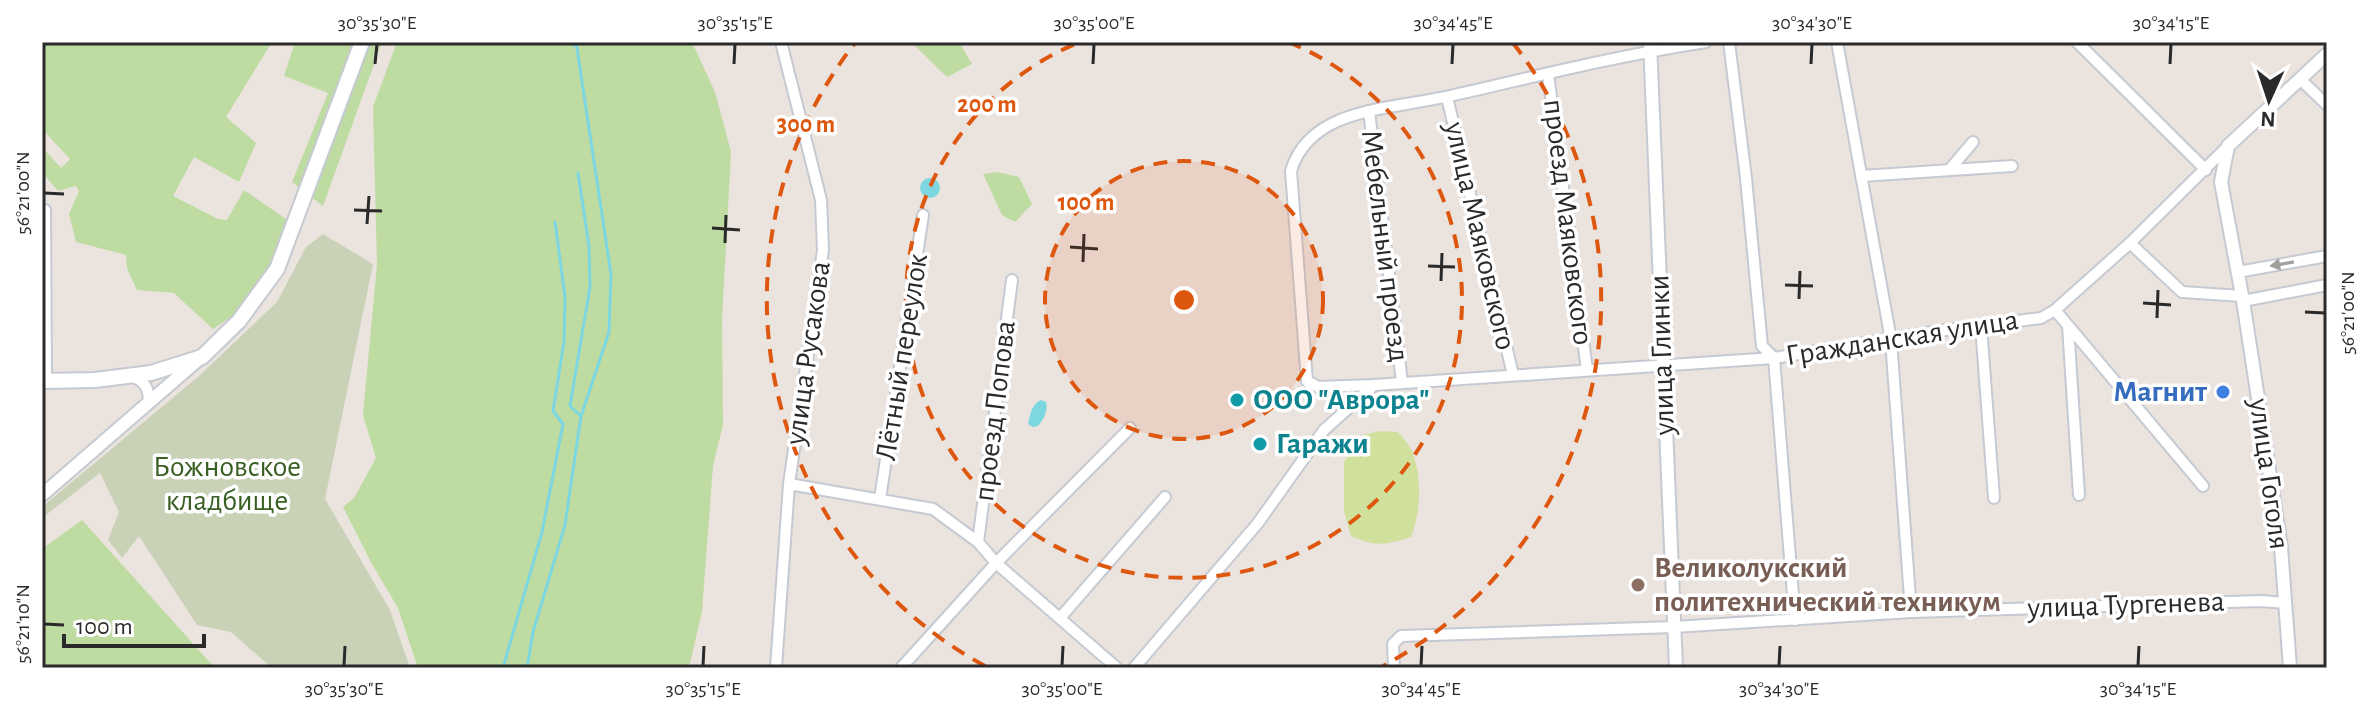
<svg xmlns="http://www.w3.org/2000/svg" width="2369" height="710" font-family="'Alegreya Sans',sans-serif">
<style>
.green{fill:#bedba1}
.cemetery{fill:#c9d2b7}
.pitch{fill:#d0e19e}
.water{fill:#7dd7e0}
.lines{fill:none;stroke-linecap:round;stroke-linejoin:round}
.stream{stroke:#7dd7e0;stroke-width:3}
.minor-casing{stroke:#c5cad2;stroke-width:14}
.tertiary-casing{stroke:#c5cad2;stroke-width:16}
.secondary-casing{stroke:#c5cad2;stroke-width:18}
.minor{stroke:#fff;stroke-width:10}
.tertiary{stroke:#fff;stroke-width:12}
.secondary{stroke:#fff;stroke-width:14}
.oneway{fill:#9f9f9f}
.ticks{fill:none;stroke:#2a2a2a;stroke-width:3}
.ring{fill:none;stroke:#de570e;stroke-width:4;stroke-dasharray:14 10}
.shop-dot{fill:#3f7fe0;stroke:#fff;stroke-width:3}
.culture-dot{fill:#0f9aa8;stroke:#fff;stroke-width:3}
.education-dot{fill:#8d6e63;stroke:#fff;stroke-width:3}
.labels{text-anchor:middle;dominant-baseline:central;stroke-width:7;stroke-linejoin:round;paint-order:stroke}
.street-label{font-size:30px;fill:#2a2a2a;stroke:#fff}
.shop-label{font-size:30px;font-weight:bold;fill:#366cbe;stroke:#fff;text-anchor:end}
.culture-label{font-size:30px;font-weight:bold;fill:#0d838f;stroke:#fff;text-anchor:start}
.park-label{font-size:30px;fill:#395f23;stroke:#fff}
.education-label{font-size:30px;font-weight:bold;fill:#785e54;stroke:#fff;text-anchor:start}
.centre{fill:#de570e;stroke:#fff;stroke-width:4}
.ring-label{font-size:24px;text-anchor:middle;font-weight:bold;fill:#de570e;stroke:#fff;stroke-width:7;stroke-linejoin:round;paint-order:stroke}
.neatline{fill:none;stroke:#2a2a2a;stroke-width:3}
.ticks-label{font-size:20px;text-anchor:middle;fill:#2a2a2a}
</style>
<rect width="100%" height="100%" fill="#ebe3de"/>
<g class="green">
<path d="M42 42H272L226 117 256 143 239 182 194 157 173 196 218 219 227 220 244 190 289 221C271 269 259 301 213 329L174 293 137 290 127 268 126 255 76 242 69 214 79 191 76 186 58 191 42 172V147L61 168 70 159 42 129Z"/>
<path d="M295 42H382L323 206 292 182 328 93 284 76Z"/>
<path d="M397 42H692L715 92 731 152 722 319 723 425 713 466 702 611 689 668H418L398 608 372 564 343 507 354 498 376 458 363 415 377 264 373 107Z"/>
<path d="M911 42H959L972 64 947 77Z"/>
<path d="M997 172 1019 177 1032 204 1015 222 1002 215 983 174Z"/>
<path d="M82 520 215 668H42V549Z"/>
</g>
<path class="cemetery" d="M323 234 373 264 325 499 390 610 410 668H272L231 632 197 625 139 536 122 558 108 540 119 512 100 473 42 518V507L199 376 277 302 306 247Z"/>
<path class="pitch" d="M1380 431 1398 432C1403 438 1410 445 1413 453 1422 480 1421 511 1411 537 1386 545 1375 547 1351 536L1344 512V462L1362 435Z"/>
<g class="water">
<circle cx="930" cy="188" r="10"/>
<path d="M1041 400 1046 402C1048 411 1044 419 1038 426L1033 427 1028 424C1030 414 1032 404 1041 400Z"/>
</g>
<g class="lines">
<g class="stream">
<path d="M566 42 577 46"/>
<path d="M578 173 589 246 590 287 570 406 581 416"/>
<path d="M503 668 542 532 563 424 553 411 564 342 565 297 555 222"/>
<path d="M527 668 533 632 565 525 581 416 609 332 611 274 576 42"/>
</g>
<defs>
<g id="minor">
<path d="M1706 42C1621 55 1537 76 1454 95 1416 104 1376 106 1340 120 1316 130 1298 147 1291 171L1307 381 1318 387 1374 385 1774 358 1931 332 2041 318 2055 310 2130 243 2228 146"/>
<path d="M1729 42 1746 178 1762 346 1774 358 1795 620"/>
<path d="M1837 42 1891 340 1911 612"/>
<path d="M2077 42 2206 170"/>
<path d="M1548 74 1587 370"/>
<path d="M2300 79 2327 105"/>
<path d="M1447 97 1513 375"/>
<path d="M1369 111 1402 382"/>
<path d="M1950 169 1973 142"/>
<path d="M1861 176 2012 166"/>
<path d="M45 210 46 381"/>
<path d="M2130 243 2182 292 2242 296"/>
<path d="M2238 272 2327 256"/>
<path d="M2243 301 2327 285"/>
<path d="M2055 310 2203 486"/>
<path d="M1981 326 1994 498"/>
<path d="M2068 326 2079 495"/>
<path d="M131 376C145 381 149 388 149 403"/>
<path d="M789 484 933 509 978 542 996 563 1117 668"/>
<path d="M880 499 923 215"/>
<path d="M978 542 1012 280"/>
<path d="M1060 618 1165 497"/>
<path d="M776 668 789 484 823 250 821 200 781 42"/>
<path d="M901 668 996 563 1130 428"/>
<path d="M1134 668 1258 523 1324 430 1374 385"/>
<path d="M1394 668 1393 644 1401 636 1674 627 1911 612 2261 601 2286 603"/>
</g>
<g id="tertiary">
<path d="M1650 42 1676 668"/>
<path d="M42 495 199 359"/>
<path d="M2290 668 2281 547 2243 301 2221 182 2228 146 2327 54"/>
</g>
<path id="secondary" d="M42 381 95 380 151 373 202 357 239 321 277 269 362 42"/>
</defs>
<use href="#minor" class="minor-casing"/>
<use href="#tertiary" class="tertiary-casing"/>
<use href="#secondary" class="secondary-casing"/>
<use href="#minor" class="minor"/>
<use href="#tertiary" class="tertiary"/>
<use href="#secondary" class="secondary"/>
</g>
<defs><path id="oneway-solid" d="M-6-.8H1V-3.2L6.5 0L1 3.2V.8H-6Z" transform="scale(2)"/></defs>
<use class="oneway" href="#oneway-solid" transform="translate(2282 264) rotate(170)"/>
<path class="ticks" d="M375 64 377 44M734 64 735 44M1093 64 1094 44M1452 64 1453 44M1811 64 1812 44M2170 64 2171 44M44 193 64 194M354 210 382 211M367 224 369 196M712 228 740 230M725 243 726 215M1070 247 1098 249M1083 262 1084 234M1428 266 1455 267M1441 281 1442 253M1785 285 1813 286M1799 299 1800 271M2143 303 2171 305M2305 312 2325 313M2157 318 2158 290M44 624 64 625M344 666 345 646M703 666 704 646M1062 666 1063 646M1421 666 1422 646M1779 666 1780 646M2138 666 2139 646"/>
<circle cx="1184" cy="300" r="139" fill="#de570e" fill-opacity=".12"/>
<g class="ring">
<circle cx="1184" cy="300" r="139"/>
<path d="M1288 42A278 278 0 1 1 1080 42"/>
<path d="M985 666A417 417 0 0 1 855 43M1513 43A417 417 0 0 1 1383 666"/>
</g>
<circle class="shop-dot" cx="2223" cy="392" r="8"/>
<g class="culture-dot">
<circle cx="1237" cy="400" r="8"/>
<circle cx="1260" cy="444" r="8"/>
</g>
<circle class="education-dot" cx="1638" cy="585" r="8"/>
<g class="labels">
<g class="street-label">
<text transform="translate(1568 222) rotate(83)">проезд Маяковского</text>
<text transform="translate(1480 236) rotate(77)">улица Маяковского</text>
<text transform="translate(1385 246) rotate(83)">Мебельный проезд</text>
<text transform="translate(1902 338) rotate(-9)">Гражданская улица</text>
<text transform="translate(808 353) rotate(-82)">улица Русакова</text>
<text transform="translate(1662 355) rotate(-92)">улица Глинки</text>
<text transform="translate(902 357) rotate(-81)">Лётный переулок</text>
<text transform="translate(995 411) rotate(-83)">проезд Попова</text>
<text transform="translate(2269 474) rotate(82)">улица Гоголя</text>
<text transform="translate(2126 605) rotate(-2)">улица Тургенева</text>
</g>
<g class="shop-label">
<text x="2207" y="392">Магнит</text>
</g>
<g class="culture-label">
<text x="1253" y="400">ООО "Аврора"</text>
<text x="1276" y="444">Гаражи</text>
</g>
<g class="park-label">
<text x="227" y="467">Божновское<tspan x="227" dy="34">кладбище</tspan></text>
</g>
<g class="education-label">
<text x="1654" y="568">Великолукский<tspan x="1654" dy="34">политехнический техникум</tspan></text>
</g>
</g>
<circle cx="1184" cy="300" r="12" class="centre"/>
<g class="ring-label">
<text x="987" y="112">200 m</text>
<text x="806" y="132">300 m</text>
<text x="1086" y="210">100 m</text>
</g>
<rect width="2369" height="710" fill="none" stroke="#ffffff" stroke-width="88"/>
<g transform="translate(2269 100) rotate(183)" stroke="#ffffff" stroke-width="6" paint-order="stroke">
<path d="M0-6L14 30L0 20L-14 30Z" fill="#2a2a2a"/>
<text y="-12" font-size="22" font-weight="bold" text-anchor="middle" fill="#2a2a2a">N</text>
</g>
<path d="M64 634v12h140v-12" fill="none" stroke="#2a2a2a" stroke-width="4"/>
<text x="76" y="634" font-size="24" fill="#2a2a2a" stroke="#ffffff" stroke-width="6" paint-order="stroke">100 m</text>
<rect x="44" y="44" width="2281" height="622" class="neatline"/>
<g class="ticks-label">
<text x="377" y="29">30°35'30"E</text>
<text x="735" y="29">30°35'15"E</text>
<text x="1094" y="29">30°35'00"E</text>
<text x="1453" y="29">30°34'45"E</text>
<text x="1812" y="29">30°34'30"E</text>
<text x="2171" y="29">30°34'15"E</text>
<text transform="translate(22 193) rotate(-90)" y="7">56°21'00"N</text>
<text transform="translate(2347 313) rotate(-90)" y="7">56°21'00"N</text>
<text transform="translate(22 624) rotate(-90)" y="7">56°21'10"N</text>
<text x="344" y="695">30°35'30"E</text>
<text x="703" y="695">30°35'15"E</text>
<text x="1062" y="695">30°35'00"E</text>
<text x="1421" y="695">30°34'45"E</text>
<text x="1779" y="695">30°34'30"E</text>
<text x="2138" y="695">30°34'15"E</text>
</g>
</svg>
